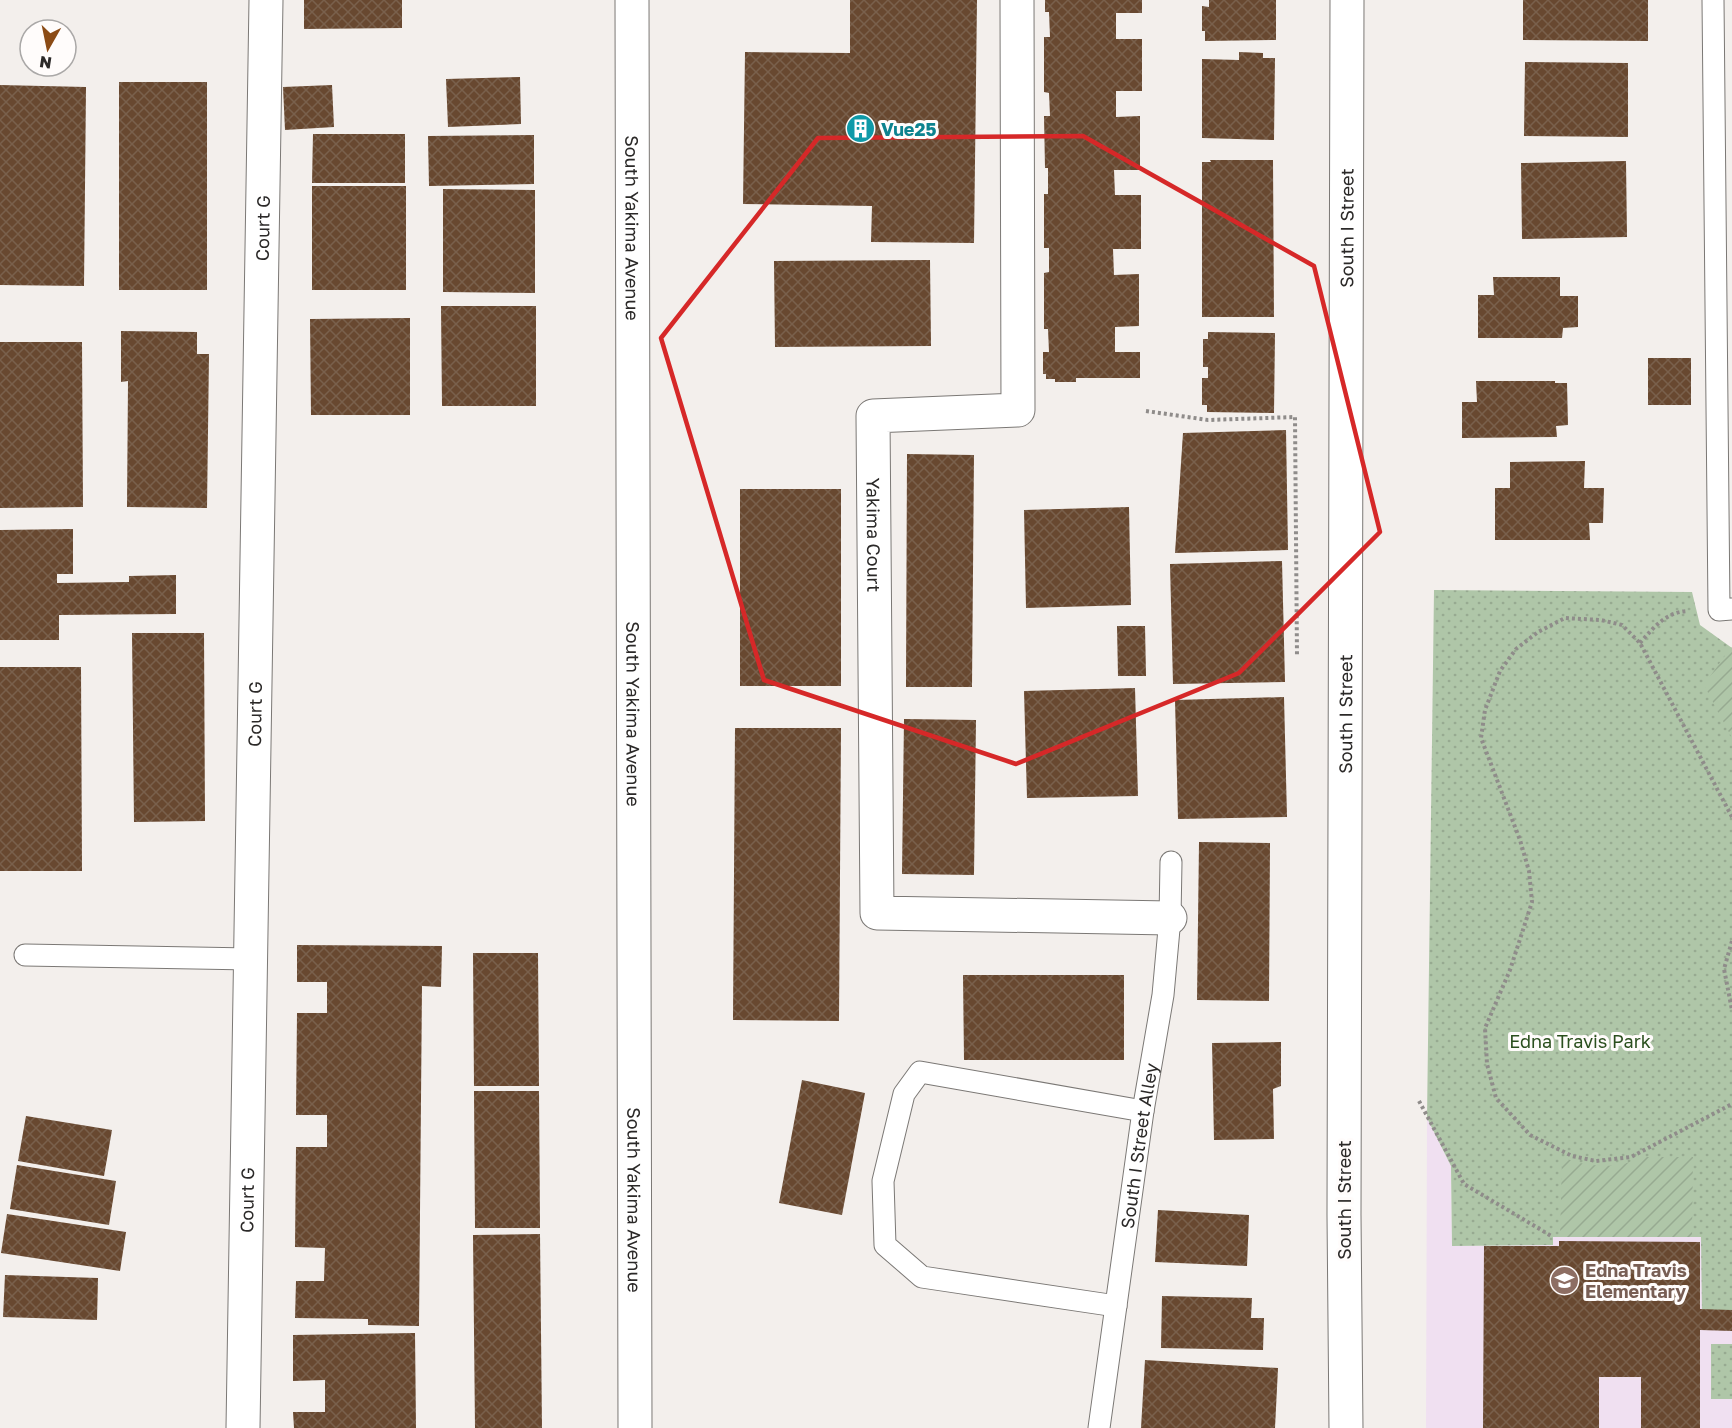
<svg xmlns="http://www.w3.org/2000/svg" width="1732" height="1428" font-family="'Golos Text',sans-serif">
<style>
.education{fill:#f0e0f1}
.park{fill:url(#park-dots)}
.garden{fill:url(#garden-furrows)}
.building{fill:url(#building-cross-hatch)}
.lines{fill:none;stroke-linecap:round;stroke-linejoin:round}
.lane-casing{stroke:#7b7875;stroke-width:23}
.street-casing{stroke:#7b7875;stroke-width:35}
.secondary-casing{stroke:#7b7875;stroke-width:35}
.path{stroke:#8f8c8a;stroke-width:4;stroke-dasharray:3 3;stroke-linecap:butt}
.lane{stroke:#fff;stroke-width:21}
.street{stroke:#fff;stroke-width:33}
.secondary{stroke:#fff;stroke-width:33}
.marked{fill:none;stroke:#d62828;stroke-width:4.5;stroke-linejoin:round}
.labels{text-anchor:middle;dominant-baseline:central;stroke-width:6;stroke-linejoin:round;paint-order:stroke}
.culture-label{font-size:18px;font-weight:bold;fill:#0d838f;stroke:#fffcfb;text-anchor:start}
.street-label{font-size:18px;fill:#2b2928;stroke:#fffcfb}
.park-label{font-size:18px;fill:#2b4f1e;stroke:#fffcfb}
.education-label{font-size:18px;font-weight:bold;fill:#785e54;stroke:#fffcfb;text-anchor:start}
</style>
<defs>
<pattern id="park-dots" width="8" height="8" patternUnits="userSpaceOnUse" patternTransform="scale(1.5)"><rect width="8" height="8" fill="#afc6a8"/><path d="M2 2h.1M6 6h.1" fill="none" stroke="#97aa91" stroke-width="1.8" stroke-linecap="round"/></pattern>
<pattern id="garden-furrows" width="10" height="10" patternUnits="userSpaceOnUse" patternTransform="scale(1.5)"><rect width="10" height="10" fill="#afc6a8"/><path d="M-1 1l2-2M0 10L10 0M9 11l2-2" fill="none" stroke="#97aa91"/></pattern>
<pattern id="building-cross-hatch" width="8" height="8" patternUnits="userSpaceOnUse" patternTransform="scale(1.5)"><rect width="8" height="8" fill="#684830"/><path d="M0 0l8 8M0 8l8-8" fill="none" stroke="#79604c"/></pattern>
</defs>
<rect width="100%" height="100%" fill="#f3efec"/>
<path class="education" d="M1427 1118 1451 1166 1452 1246 1553 1245V1237H1702V1314L1732 1315V1428H1426Z"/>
<g class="park">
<path d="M1434 590 1692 592 1700 625 1732 648V1315H1702L1701 1237H1553V1245L1452 1246 1451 1166 1427 1118Z"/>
<rect x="1711" y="1344" width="21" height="55"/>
</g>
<g class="garden">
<path d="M1731 647 1732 648V738L1704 685Z"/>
<path d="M1642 1157H1693L1692 1237H1560L1562 1158 1588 1165 1619 1166Z"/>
</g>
<g class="building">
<path d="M304 0H402V28L304 29Z"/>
<path d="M850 0H977L974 243 871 242 872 206 743 204 745 52 850 53Z"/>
<path d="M1045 0H1142V13H1116V39H1142V91H1116V117L1140 116V170H1114L1115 195H1141V249H1113L1114 275 1139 274V326L1115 327V352H1140V378H1076V382H1055V379H1046V374H1043V352H1049L1048 329H1044V273L1049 272V248H1044V194H1048V168H1045L1044 116H1050L1049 93 1044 92V37H1050L1049 12H1045Z"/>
<path d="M1209 0H1276V40L1205 41V31H1202V6L1209 7Z"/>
<path d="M1523 0H1648V41L1523 40Z"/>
<path d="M1239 52 1263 53V58H1275L1274 140 1202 138V59L1239 60Z"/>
<path d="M1525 62 1628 63V137L1524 136Z"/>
<path d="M520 77 521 124 448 127 446 79Z"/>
<rect x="119" y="82" width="88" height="208"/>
<path d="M0 85 86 87 84 286 0 285Z"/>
<path d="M332 85 334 127 285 130 283 87Z"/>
<path d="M313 134H405V183H312Z"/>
<path d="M534 135V184L429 186 428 136Z"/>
<path d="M1210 160H1273L1274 317H1202V162H1211Z"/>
<path d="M1626 161 1627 237 1522 239 1521 163Z"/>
<rect x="312" y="186" width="94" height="104"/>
<path d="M443 189 535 190V293L443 292Z"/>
<path d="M930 260 931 346 775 347 774 261Z"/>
<path d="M1493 277H1560V296H1578V327L1563 328 1562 338H1478V295H1494Z"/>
<path d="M441 306H536V406H442Z"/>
<path d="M410 318V415H311L310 319Z"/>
<path d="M121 331 197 332V354H209L207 508 127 507 128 381 121 382Z"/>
<path d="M1208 332 1275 333 1274 413 1207 412V405H1202V378H1208V367H1203V339H1208Z"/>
<path d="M0 342H82L83 507 0 508Z"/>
<rect x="1648" y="358" width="43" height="47"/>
<path d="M1476 381H1555V383H1567L1568 425 1556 426 1557 437 1462 438V402H1477Z"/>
<path d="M1286 430 1288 550 1175 553 1183 433Z"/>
<path d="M907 454 974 455 972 687H906Z"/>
<path d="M1585 461 1584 488H1604L1603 523H1589L1590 540H1495V488H1510V462Z"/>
<rect x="740" y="489" width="101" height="197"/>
<path d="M1129 507 1131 605 1026 608 1024 510Z"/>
<path d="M73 529V574H57V583L129 582V576L176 575V614L59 615V640H0V530Z"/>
<path d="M1282 561 1285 682 1173 684 1170 564Z"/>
<path d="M1117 626H1145L1146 676H1118Z"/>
<path d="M132 633H204L205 821 134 822Z"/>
<path d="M0 667H81L82 871H0Z"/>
<path d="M1135 688 1138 796 1027 798 1024 691Z"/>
<path d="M1284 697 1287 817 1178 819 1175 700Z"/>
<path d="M904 719 976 720 974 875 902 874Z"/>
<path d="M735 728H841L839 1021 733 1020Z"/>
<path d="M1199 842 1270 843 1269 1001 1197 1000Z"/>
<path d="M297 945 442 946 441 987 422 986 419 1326 368 1325V1319L295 1318 296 1281H324L325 1248 295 1247 296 1147H327V1115H296L297 1013H327V982H297Z"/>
<path d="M473 953H538L539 1086H474Z"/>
<path d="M963 975H1124V1060H964Z"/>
<path d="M1281 1042V1086L1273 1089 1274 1139 1214 1140 1212 1043Z"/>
<path d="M802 1080 865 1093 842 1215 779 1203Z"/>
<path d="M474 1091H539L540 1228H475Z"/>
<path d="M26 1116 112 1130 104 1176 18 1161Z"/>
<path d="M17 1165 116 1181 109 1225 10 1209Z"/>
<path d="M1158 1210 1249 1215 1247 1266 1155 1262Z"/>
<path d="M7 1214 126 1232 120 1271 1 1253Z"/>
<path d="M540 1234 542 1428H475L473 1235Z"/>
<path d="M1559 1241 1700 1242V1309L1732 1310V1331L1700 1330V1428H1641V1377H1599V1428H1483L1484 1246H1559Z"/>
<path d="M5 1275 98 1278 97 1320 3 1317Z"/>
<path d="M1162 1296 1252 1298 1251 1318H1264L1263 1350 1161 1348Z"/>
<path d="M415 1333 416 1428H294L293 1412H325V1380L293 1381V1335Z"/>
<path d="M1145 1360 1278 1368 1275 1428H1141Z"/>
</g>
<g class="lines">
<defs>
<g id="lane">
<path d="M1713 0 1719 610 1732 609"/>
<path d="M25 955 251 959"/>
<path d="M1116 1306 922 1277 885 1245 883 1181 904 1094 920 1072 1143 1111"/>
<path id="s1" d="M1099 1428 1143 1111 1163 995 1170 918 1171 862"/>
</g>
<g id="street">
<path id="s2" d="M1017 0 1018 410 873 416 877 913 1170 918"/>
<path id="s3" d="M243 1428 266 0"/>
<path id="s4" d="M1346 1428 1344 1215 1347 0"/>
</g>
<g id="secondary">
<path id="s5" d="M632 0 635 1428"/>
</g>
</defs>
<use href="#lane" class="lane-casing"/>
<use href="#street" class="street-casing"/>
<use href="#secondary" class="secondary-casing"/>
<g class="path">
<path d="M1146 411 1208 420 1295 417 1297 656"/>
<path d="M1640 643C1654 627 1666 612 1688 611"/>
<path d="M1732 817 1640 643 1622 625 1601 620 1565 618 1538 632 1516 649 1500 671 1485 710 1481 738 1520 840 1529 871 1532 902 1510 970 1485 1028 1487 1064 1496 1098 1530 1135 1572 1156 1596 1161 1631 1157 1732 1104"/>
<path d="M1732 941 1724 969 1732 1010"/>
<path d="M1419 1101 1464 1184 1553 1237"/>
</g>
<use href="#lane" class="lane"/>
<use href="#street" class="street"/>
<use href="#secondary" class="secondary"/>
</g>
<path class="marked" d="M1083 136 1314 266 1380 532 1239 673 1016 764 764 680 661 338 818 138Z"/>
<defs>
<symbol id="building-disc" viewBox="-11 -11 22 22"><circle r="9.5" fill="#0f9aa8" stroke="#fffcfb"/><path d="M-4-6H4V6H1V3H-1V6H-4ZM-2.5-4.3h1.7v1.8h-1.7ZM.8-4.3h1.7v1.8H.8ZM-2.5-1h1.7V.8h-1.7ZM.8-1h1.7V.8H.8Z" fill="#fff"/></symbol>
<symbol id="school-disc" viewBox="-11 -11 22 22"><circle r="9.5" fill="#8d6e63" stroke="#fffcfb"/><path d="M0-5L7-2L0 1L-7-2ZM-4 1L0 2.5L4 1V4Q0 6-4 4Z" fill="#fff"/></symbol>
</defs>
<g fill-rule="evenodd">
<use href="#building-disc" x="844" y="112" width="33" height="33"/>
<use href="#school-disc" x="1548" y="1264" width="33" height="33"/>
</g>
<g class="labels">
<g class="culture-label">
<text x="881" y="129">Vue25</text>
</g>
<g class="street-label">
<text stroke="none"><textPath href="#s3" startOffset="1200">Court G</textPath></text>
<text stroke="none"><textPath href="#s5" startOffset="228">South Yakima Avenue</textPath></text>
<text stroke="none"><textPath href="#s4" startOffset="1200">South I Street</textPath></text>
<text stroke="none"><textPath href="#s2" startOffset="674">Yakima Court</textPath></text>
<text stroke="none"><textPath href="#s3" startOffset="714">Court G</textPath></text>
<text stroke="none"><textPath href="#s5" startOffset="714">South Yakima Avenue</textPath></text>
<text stroke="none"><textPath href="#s4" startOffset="714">South I Street</textPath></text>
<text stroke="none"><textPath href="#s1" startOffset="285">South I Street Alley</textPath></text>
<text stroke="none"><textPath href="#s3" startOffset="228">Court G</textPath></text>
<text stroke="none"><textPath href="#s5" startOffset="1200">South Yakima Avenue</textPath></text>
<text transform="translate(1344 1200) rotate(-90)">South I Street</text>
</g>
<g class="park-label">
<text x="1580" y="1041">Edna Travis Park</text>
</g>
<g class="education-label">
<text x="1585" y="1270">Edna Travis<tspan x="1585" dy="21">Elementary</tspan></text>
</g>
</g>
<g transform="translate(48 48) rotate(189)"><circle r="28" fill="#fffcfb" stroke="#aaa8a7" stroke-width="1.5"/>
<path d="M0-4.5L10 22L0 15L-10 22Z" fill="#8b4b15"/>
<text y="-9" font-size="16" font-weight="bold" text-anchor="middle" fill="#2b2928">N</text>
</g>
</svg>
